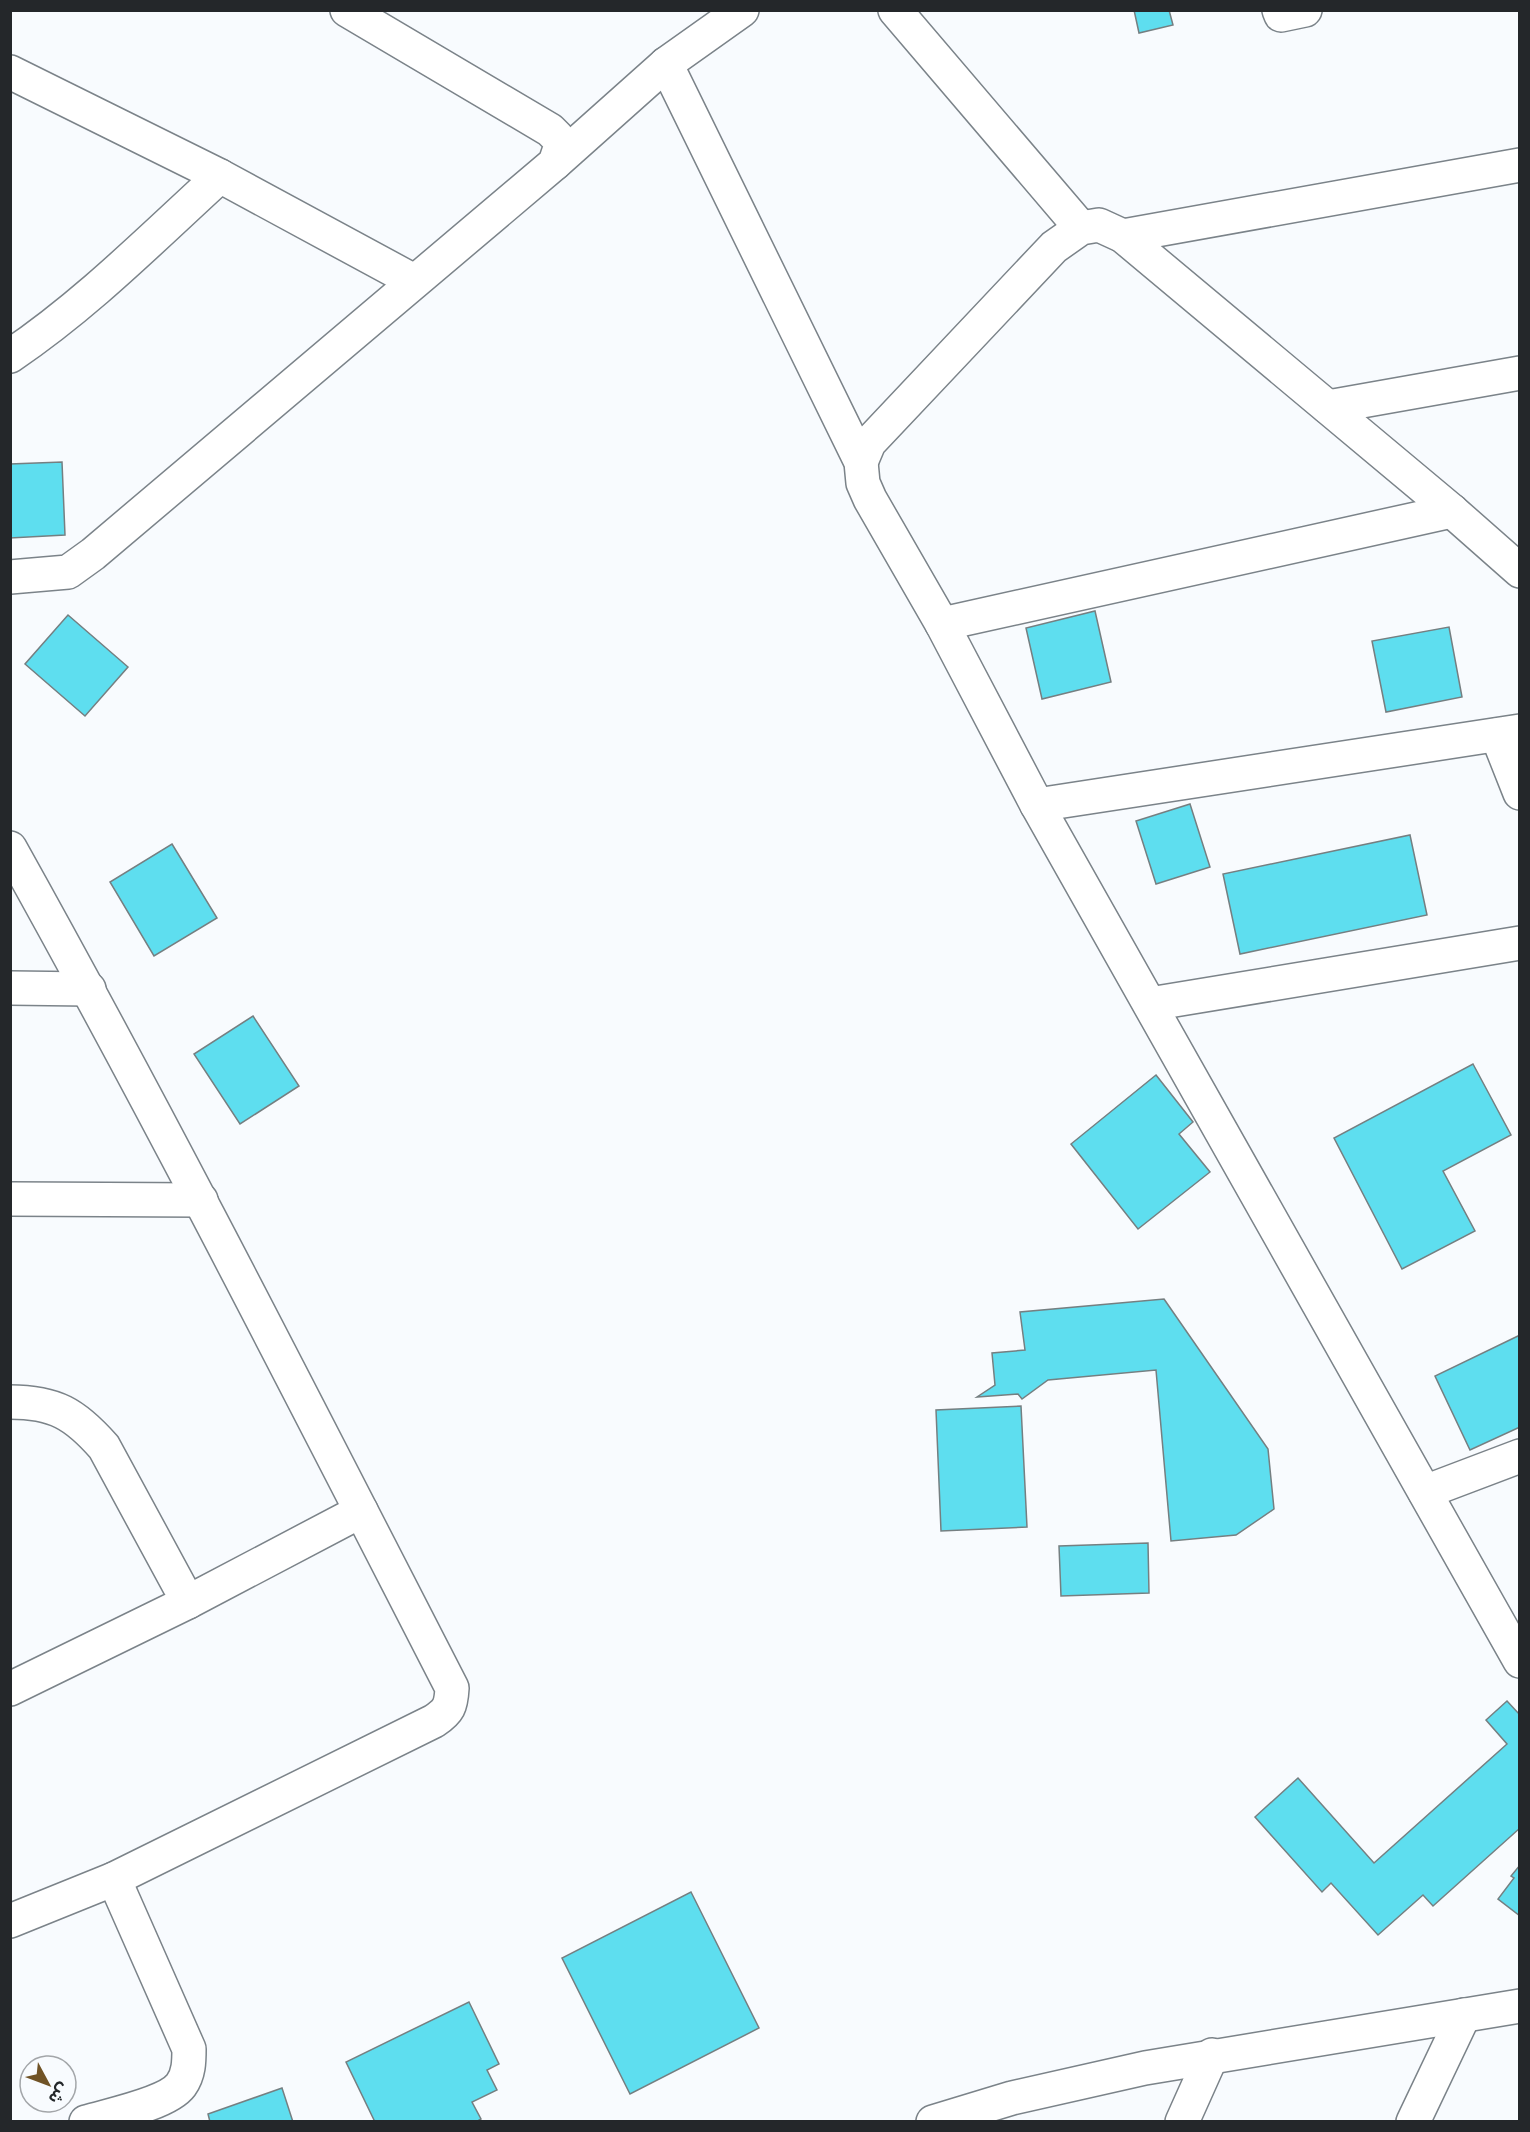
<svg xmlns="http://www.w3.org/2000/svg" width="1530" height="2132" font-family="'Noto Serif','Noto Sans Arabic',serif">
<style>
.building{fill:#5edeef;stroke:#757f81;stroke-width:1.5}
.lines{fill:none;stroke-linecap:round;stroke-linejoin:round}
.street-casing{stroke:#7b8389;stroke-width:36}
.secondary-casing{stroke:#7b8389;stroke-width:36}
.street{stroke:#fff;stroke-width:33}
.secondary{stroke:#fff;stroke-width:33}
</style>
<rect width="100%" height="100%" fill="#f8fbfe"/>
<g class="building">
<path d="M1134 10H1169L1173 25 1139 33Z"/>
<path d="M62 462 65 535 10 538V464Z"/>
<path d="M1095 611 1111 682 1042 699 1026 628Z"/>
<path d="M68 615 128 667 85 716 25 664Z"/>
<path d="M1449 627 1462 697 1386 712 1372 641Z"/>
<path d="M1190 804 1210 867 1156 884 1136 821Z"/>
<path d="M1410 835 1427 915 1240 954 1223 874Z"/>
<path d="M172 844 217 918 154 956 110 882Z"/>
<path d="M253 1016 299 1086 240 1124 194 1054Z"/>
<path d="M1473 1064 1511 1135 1443 1171 1475 1231 1402 1269 1334 1138Z"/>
<path d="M1156 1075 1193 1122 1179 1134 1210 1172 1138 1229 1071 1144Z"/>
<path d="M1164 1299 1268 1449 1274 1509 1236 1535 1171 1541 1156 1370 1048 1380 1022 1399 1018 1394 977 1397 995 1385 992 1353 1025 1350 1020 1312Z"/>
<path d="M1520 1335V1427L1470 1450 1435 1376Z"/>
<path d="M1021 1406 1027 1527 941 1531 936 1410Z"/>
<path d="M1148 1543 1149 1593 1061 1596 1059 1546Z"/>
<path d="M1507 1701 1520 1715V1828L1433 1906 1423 1895 1378 1935 1331 1883 1322 1892 1255 1817 1298 1778 1374 1863 1507 1744 1486 1720Z"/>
<path d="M1520 1865V1916L1498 1899 1514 1878 1511 1876Z"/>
<path d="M691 1892 759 2028 630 2094 562 1958Z"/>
<path d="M469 2002 499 2064 487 2070 497 2090 472 2102 481 2119 476 2122H375L346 2062Z"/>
<path d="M282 2088 293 2122H210L208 2114Z"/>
</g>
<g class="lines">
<defs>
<g id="street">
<path d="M895 10 1081 228"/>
<path d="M1279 10 1281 15 1305 10"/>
<path d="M666 64 861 462 863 483 870 499 942 624 1037 805 1520 1661"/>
<path d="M10 72 220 176 414 281"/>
<path d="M555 163 666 64 742 10"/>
<path d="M1123 236 1520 165"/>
<path d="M10 356C87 304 152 238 220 176"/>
<path d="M1328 407 1520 373"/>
<path d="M861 462 869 443 1054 247 1081 228 1099 225 1123 236 1452 511 1520 571"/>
<path d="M10 577 68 572 93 554 555 163 561 145 557 137 550 130 347 10"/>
<path d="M942 624 1452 511"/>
<path d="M1497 735 1520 793"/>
<path d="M1037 805 1520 731"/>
<path d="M10 848C164 1124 307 1406 452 1688 451 1706 449 1711 434 1721L114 1879 10 1921"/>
<path d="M10 988 89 989"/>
<path d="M1150 1004 1520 943"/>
<path d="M10 1199 201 1200"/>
<path d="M10 1402C55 1402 75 1414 104 1447L188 1602 10 1689"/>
<path d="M1425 1492 1520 1456"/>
<path d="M188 1602 361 1511"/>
<path d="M86 2122C109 2115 167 2104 181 2085 189 2074 189 2061 189 2049L114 1879"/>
<path d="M1182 2122 1212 2055"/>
<path d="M1413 2122 1464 2015"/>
</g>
<path id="secondary" d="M933 2122 1012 2098 1145 2068 1520 2006"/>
</defs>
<use href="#street" class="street-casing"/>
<use href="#secondary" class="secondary-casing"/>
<use href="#street" class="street"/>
<use href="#secondary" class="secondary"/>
</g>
<rect width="1530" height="2132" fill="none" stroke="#24272a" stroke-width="24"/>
<g transform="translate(48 2084) rotate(131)"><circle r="28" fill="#f8fbfe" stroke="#a3a6a9" stroke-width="1.5"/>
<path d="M0-4.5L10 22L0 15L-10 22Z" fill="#705326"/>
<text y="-9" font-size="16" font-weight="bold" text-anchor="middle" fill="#24272a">ش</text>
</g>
</svg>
